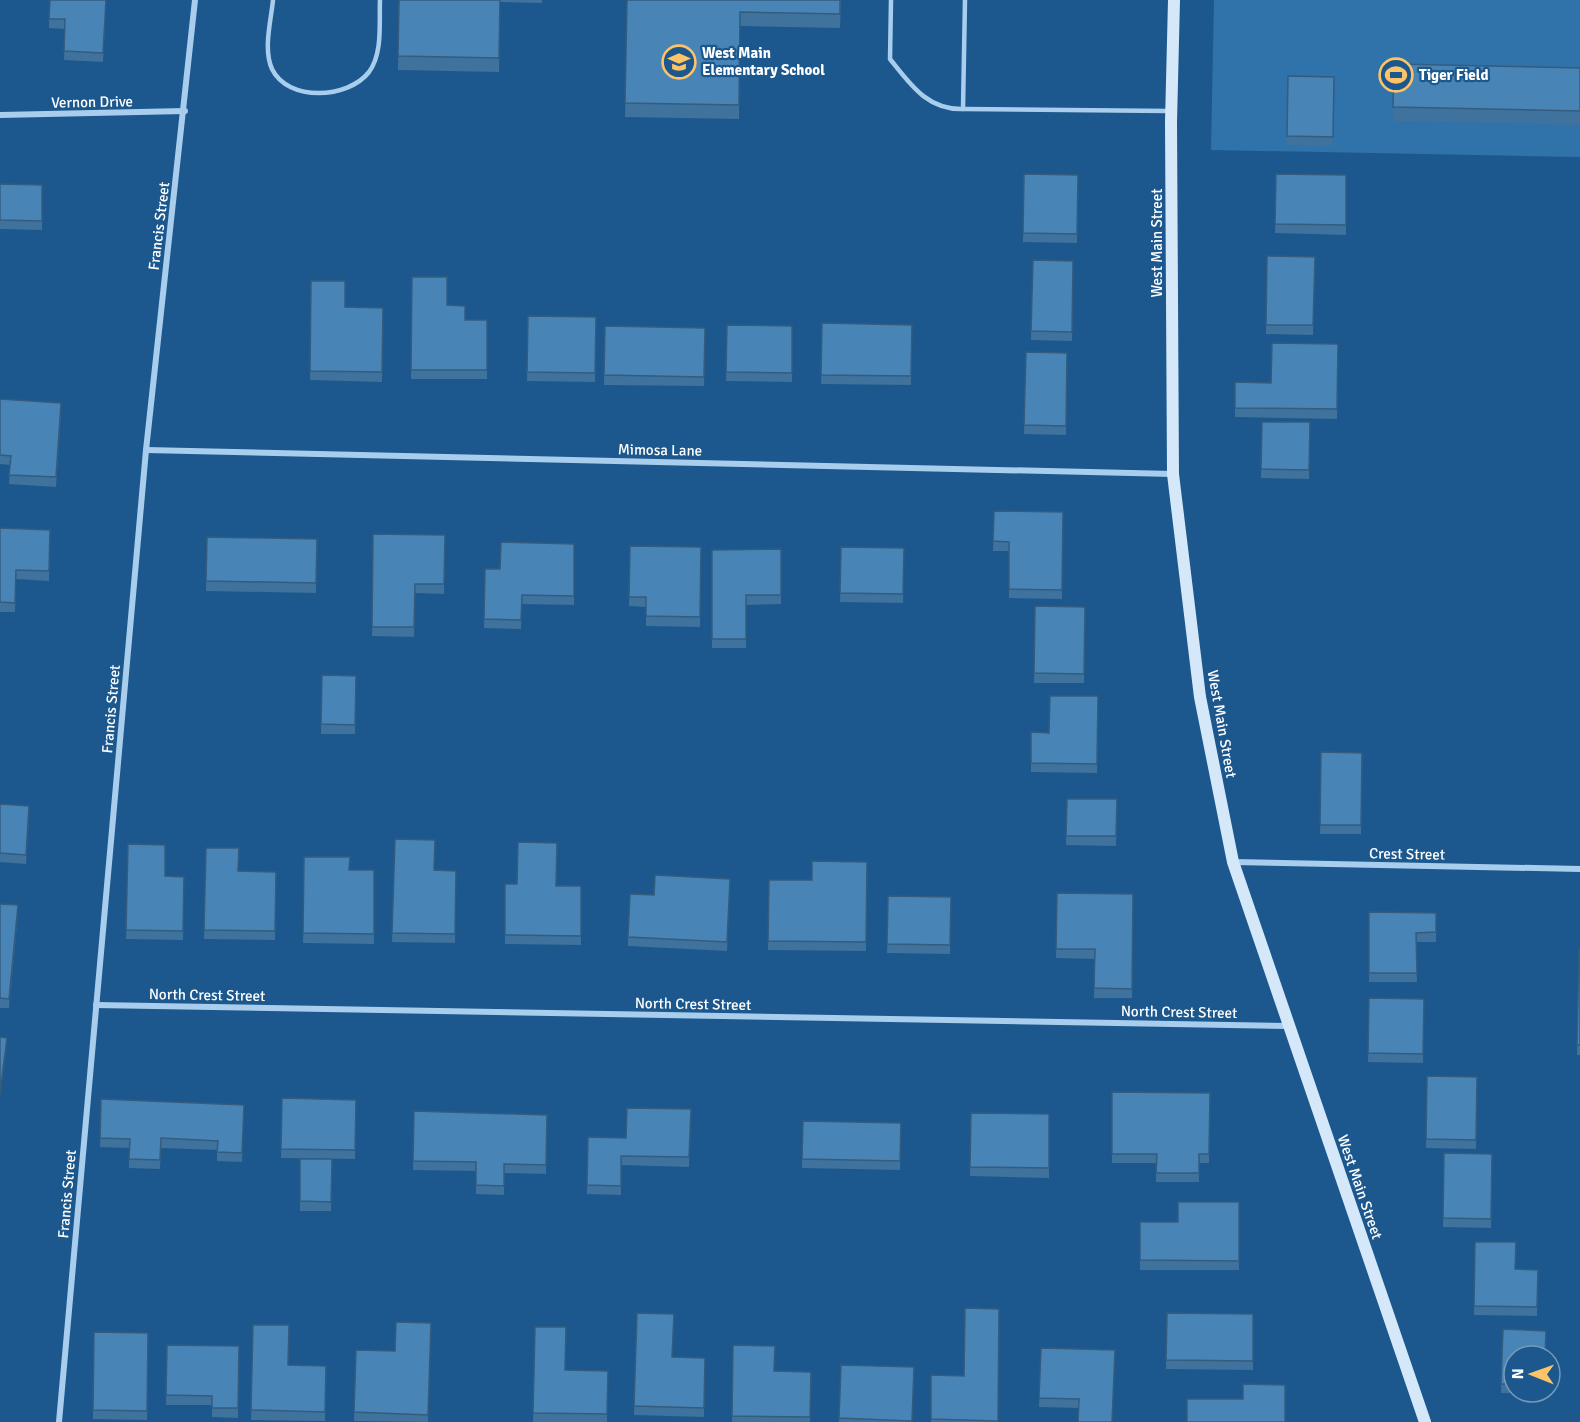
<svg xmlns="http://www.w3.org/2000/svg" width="1580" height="1422" font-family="Signika,sans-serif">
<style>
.green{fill:#3072aa}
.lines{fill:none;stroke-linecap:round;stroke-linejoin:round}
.service{stroke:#a9ceed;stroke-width:4.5}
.minor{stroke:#a9ceed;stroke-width:6}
.secondary{stroke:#d5e8f9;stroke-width:12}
.wall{fill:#3f729d}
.shaded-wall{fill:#335c7f}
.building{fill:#4984b6;stroke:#335c7f;stroke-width:1.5}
.labels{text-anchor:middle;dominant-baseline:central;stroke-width:4.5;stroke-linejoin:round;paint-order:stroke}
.poi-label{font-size:15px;font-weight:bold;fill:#fff;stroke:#1c588d;text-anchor:start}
.street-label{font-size:15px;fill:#fff;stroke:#1c588d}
</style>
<rect width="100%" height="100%" fill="#1c588d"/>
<path class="green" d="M1214 0H1580V157L1211 150Z"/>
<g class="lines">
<g class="service">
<path d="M273 0C271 21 263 49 272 69 288 102 348 99 369 72 383 53 379 23 380 0"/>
<path d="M891 0 890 59C910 84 927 110 963 109L965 0"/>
<path d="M963 109 1169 111"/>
</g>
<g class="minor">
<path d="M0 115 185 111"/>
<path d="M146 450 1173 474"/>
<path d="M1233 862 1580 869"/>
<path d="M96 1005 1289 1026"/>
<path d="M59 1422 146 450 195 0"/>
</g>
<path class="secondary" d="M1174 0 1171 122 1173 474 1200 697 1233 862 1425 1422"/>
</g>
<g class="wall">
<path d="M106 0 103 62 64 60 65 29 49 28V19Z"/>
<path d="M399 0H542V3L500 2 499 72 398 70Z"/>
<path d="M627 0H841L840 28 740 26 739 119 625 117Z"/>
<path d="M1394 64 1580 68V125L1393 121Z"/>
<path d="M1288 76 1334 77 1333 146 1287 145Z"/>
<path d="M1024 174 1078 175 1077 243 1023 242Z"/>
<path d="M1276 174 1346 175V235L1275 233Z"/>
<path d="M0 184 42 185V230L0 229Z"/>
<path d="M1267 256 1315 257 1313 335 1266 334Z"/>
<path d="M1033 260 1073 261 1072 341 1031 340Z"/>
<path d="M412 277 465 320H487V379H411Z"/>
<path d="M311 281 345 307 383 308 382 382 310 380Z"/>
<path d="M528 316 596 317 595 382 527 381Z"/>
<path d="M822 323 912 325 911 385 821 384Z"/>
<path d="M727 325 792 326V382L726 381Z"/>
<path d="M605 326 705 328 704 386 604 385Z"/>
<path d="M1338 344 1337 419 1235 417V382L1271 383Z"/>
<path d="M1026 352 1067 353 1066 435 1024 434Z"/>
<path d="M0 399 61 413 56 487 9 484 10 465 0 464Z"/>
<path d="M1262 422H1310L1309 479 1261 478Z"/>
<path d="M994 511 1063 512 1062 599 1009 598V551H993Z"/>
<path d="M0 528 50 530 49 581 16 579 15 612H0Z"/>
<path d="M373 534 445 535 444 594 415 593 414 637 372 636Z"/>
<path d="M207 537 317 539 316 593 206 591Z"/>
<path d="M574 544V605L522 604 521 629 484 628 485 569H500Z"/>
<path d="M630 546 701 547 700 627 646 626V607L629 606Z"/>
<path d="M841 547 904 548 903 603 840 602Z"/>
<path d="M781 549V604L746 605V648H712V550Z"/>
<path d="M1035 606 1085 607 1084 683H1034Z"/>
<path d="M322 675 356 676 355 734H321Z"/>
<path d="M1098 696 1097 773 1031 772V732L1049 733Z"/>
<path d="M1321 752 1362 753 1361 834H1320Z"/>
<path d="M1067 799H1117L1116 846 1066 845Z"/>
<path d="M0 804 29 815 26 864 0 862Z"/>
<path d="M395 839 435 870 456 871 455 943 392 942Z"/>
<path d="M128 844 165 876 184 877 183 940 126 939Z"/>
<path d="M206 848 238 871 276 872 275 940 204 939Z"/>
<path d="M304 857 349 870H374V944L303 943Z"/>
<path d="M867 862 866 951 768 950 769 880H812Z"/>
<path d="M730 879 727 951 628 946V937L654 895Z"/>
<path d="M505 884 581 886V945L505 944Z"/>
<path d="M1057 893 1133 894 1132 998H1094L1095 959 1056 958Z"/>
<path d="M888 896 951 897 950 954 887 953Z"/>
<path d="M0 904 18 914 9 1008H0Z"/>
<path d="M1369 912 1436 913V942H1416L1417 982H1369Z"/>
<path d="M1579 950H1580V1055H1577Z"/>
<path d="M1369 998 1424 999 1423 1063 1368 1062Z"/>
<path d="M1427 1076 1477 1077 1476 1149 1426 1148Z"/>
<path d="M1112 1092 1210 1093 1209 1163H1199V1182H1156V1163H1112Z"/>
<path d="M282 1098 356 1100 355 1159 281 1158Z"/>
<path d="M101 1099 244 1105 242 1162 217 1161V1150L161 1148 160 1169 129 1168V1148L100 1147Z"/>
<path d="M691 1109 689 1167 621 1165V1195L587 1194 588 1137 626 1138Z"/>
<path d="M414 1111 547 1115 546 1174 504 1173V1195L476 1194V1171L413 1170Z"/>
<path d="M971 1113 1049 1114V1178L970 1176Z"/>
<path d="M803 1121 901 1123 900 1170 802 1168Z"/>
<path d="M1444 1153 1492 1154 1491 1228 1443 1227Z"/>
<path d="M300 1159H332L331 1211H300Z"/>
<path d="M1239 1202V1270H1140V1222H1178Z"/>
<path d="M1475 1242 1516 1269 1538 1270 1537 1316 1474 1315Z"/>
<path d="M999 1309 998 1422H931V1375L964 1376Z"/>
<path d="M637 1313 673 1357 705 1358 704 1417 634 1415Z"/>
<path d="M1167 1313 1253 1314V1370L1166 1369Z"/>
<path d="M431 1323 428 1422 354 1421 356 1350 395 1351Z"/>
<path d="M253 1325 288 1365 326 1366 325 1421 251 1420Z"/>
<path d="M535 1327 565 1370 608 1371 607 1422H533Z"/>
<path d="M1503 1329 1514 1356V1392H1544V1394L1501 1393Z"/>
<path d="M94 1332 148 1333 147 1420 93 1419Z"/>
<path d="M167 1345 239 1346 238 1418 212 1417V1405H166Z"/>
<path d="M733 1345 774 1371 811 1372 810 1422H732Z"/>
<path d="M1041 1348 1115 1350 1079 1408 1039 1407Z"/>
<path d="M841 1365 914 1367 912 1422H839Z"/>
</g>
<g class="shaded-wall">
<path d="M18 905V914L9 1008V999Z"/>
<path d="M7 1038V1047L0 1101V1092Z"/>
</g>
<g class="building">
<path d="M50 0H106L103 53 64 51 65 19H49Z"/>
<path d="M399 0H500L499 58 398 56Z"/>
<path d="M627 0H840V14L740 12 739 105 625 103Z"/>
<path d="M1394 64 1580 68V111L1393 107Z"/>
<path d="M1288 76 1334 77 1333 137 1287 136Z"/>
<path d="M1024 174 1078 175 1077 234 1023 233Z"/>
<path d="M1276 174 1346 175V225L1275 224Z"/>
<path d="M0 184 42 185V221L0 220Z"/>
<path d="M1267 256 1315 257 1313 325H1266Z"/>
<path d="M1033 260 1073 261 1072 332 1031 331Z"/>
<path d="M412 277H447V305L465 306V320H487V370H411Z"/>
<path d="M311 281H345V307L383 308 382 372 310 371Z"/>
<path d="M528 316 596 317 595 373 527 372Z"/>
<path d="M822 323 912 325 911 376 821 375Z"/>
<path d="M727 325 792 326V373L726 372Z"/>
<path d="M605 326 705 328 704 377 604 375Z"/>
<path d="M1272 343 1338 344 1337 409 1235 408V382L1271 383Z"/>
<path d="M1026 352 1067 353 1066 426 1024 425Z"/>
<path d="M0 399 61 403 56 477 9 475 11 456 0 455Z"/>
<path d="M1262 422H1310L1309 470 1261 469Z"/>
<path d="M994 511 1063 512 1062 590 1009 589V542L993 541Z"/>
<path d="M0 528 50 530 49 571 16 570 15 603 0 602Z"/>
<path d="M373 534 445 535 444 584H415L414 627H372Z"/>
<path d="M207 537 317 539 316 583 206 581Z"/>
<path d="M501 542 574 544V596L522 595 521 620 484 619 485 569H500Z"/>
<path d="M630 546 701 547 700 617 646 616V597H629Z"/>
<path d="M841 547 904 548 903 594 840 593Z"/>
<path d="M781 549V595H746V639H712V550Z"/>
<path d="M1035 606 1085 607 1084 674 1034 673Z"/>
<path d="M322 675 356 676 355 725 321 724Z"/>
<path d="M1050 696H1098L1097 764 1031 763V732L1049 733Z"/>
<path d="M1321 752 1362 753 1361 825H1320Z"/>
<path d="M1067 799H1117L1116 836H1066Z"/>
<path d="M0 804 29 806 26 855 0 853Z"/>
<path d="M395 839 435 840 434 870 456 871 455 934 392 933Z"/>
<path d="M518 842 557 843 556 886H581V936L505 935V884H517Z"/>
<path d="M128 844 165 845V876L184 877 183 931 126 930Z"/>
<path d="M206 848H239L238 871 276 872 275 931 204 930Z"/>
<path d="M304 857H350L349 870H374V934L303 933Z"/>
<path d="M812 861 867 862 866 942 768 941 769 880H812Z"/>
<path d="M655 875 730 879 727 942 628 937 630 894 654 895Z"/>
<path d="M1057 893 1133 894 1132 989 1094 988 1095 949H1056Z"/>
<path d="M888 896 951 897 950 945 887 944Z"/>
<path d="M0 904 18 905 9 999 0 998Z"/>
<path d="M1369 912 1436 913V932L1416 933 1417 973H1369Z"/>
<path d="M1579 950H1580V1045H1577Z"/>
<path d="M1369 998 1424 999 1423 1054 1368 1053Z"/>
<path d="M0 1037 7 1038 0 1092Z"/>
<path d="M1427 1076 1477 1077 1476 1140 1426 1139Z"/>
<path d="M1112 1092 1210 1093 1209 1154H1199V1173H1156L1157 1154H1112Z"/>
<path d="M282 1098 356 1100 355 1150 281 1149Z"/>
<path d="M101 1099 244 1105 242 1153 217 1152 218 1141 161 1138 160 1160 129 1159 130 1139 100 1138Z"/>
<path d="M627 1108 691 1109 689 1157 621 1156V1186L587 1185 588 1137 626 1138Z"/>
<path d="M414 1111 547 1115 546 1165 504 1164V1186L476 1185V1162L413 1161Z"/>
<path d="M971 1113 1049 1114V1168L970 1167Z"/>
<path d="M803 1121 901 1123 900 1161 802 1159Z"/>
<path d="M1444 1153 1492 1154 1491 1219 1443 1218Z"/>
<path d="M300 1159H332L331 1202 300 1201Z"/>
<path d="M1178 1202H1239V1261L1140 1260V1222H1178Z"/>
<path d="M1475 1242H1516L1515 1269 1538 1270 1537 1307 1474 1306Z"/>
<path d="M965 1308 999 1309 998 1421 931 1419V1375L964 1376Z"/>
<path d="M637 1313 674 1314 672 1357 705 1358 704 1408 634 1406Z"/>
<path d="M1167 1313 1253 1314V1361L1166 1360Z"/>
<path d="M396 1322 431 1323 428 1415 354 1412 356 1350 395 1351Z"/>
<path d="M253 1325H289L288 1365 326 1366 325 1412 251 1410Z"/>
<path d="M535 1327H566L565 1370 608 1371 607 1414 533 1413Z"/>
<path d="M1503 1329 1546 1331 1545 1356H1514V1384H1501Z"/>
<path d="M94 1332 148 1333 147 1411 93 1410Z"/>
<path d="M167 1345 239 1346 238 1408H212V1396L166 1395Z"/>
<path d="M733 1345 775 1346 774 1371 811 1372 810 1417 732 1416Z"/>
<path d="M1041 1348 1115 1350 1112 1422H1078L1079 1399 1039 1398Z"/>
<path d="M841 1365 914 1367 912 1421 839 1418Z"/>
<path d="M1243 1384 1285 1385V1422H1187V1399H1243Z"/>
</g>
<defs>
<symbol id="school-ring" viewBox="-11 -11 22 22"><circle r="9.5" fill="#1c588d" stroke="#fdc367" stroke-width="1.5"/><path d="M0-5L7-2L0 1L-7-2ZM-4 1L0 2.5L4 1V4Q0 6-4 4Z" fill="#fdc367"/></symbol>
<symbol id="stadium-ring" viewBox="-11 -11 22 22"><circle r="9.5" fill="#1c588d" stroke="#fdc367" stroke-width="1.5"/><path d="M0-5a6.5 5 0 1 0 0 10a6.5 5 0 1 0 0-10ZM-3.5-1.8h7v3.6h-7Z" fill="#fdc367"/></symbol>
</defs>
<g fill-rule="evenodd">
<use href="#school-ring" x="660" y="43" width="38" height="38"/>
<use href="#stadium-ring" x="1377" y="56" width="38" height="38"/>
</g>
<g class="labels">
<g class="poi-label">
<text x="702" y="53">West Main<tspan x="702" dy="17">Elementary School</tspan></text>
<text x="1419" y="75">Tiger Field</text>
</g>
<g class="street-label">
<text transform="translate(92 102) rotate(-1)">Vernon Drive</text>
<text transform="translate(159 226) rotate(-83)">Francis Street</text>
<text transform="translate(1157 243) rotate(-90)">West Main Street</text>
<text transform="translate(660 450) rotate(1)">Mimosa Lane</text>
<text transform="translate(111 709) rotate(-85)">Francis Street</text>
<text transform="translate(1222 724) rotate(80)">West Main Street</text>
<text transform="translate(1407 854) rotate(1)">Crest Street</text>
<text transform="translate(207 995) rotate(1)">North Crest Street</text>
<text transform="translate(693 1004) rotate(1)">North Crest Street</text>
<text transform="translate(1179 1012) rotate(1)">North Crest Street</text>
<text transform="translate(1360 1187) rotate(71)">West Main Street</text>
<text transform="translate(67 1194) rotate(-85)">Francis Street</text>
</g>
</g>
<g transform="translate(1532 1374) rotate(271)"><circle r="28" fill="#1c588d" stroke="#779bbb" stroke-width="1.5"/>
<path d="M0-4.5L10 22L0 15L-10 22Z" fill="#fdc367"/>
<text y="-9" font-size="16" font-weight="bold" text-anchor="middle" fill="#ffffff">N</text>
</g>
</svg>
